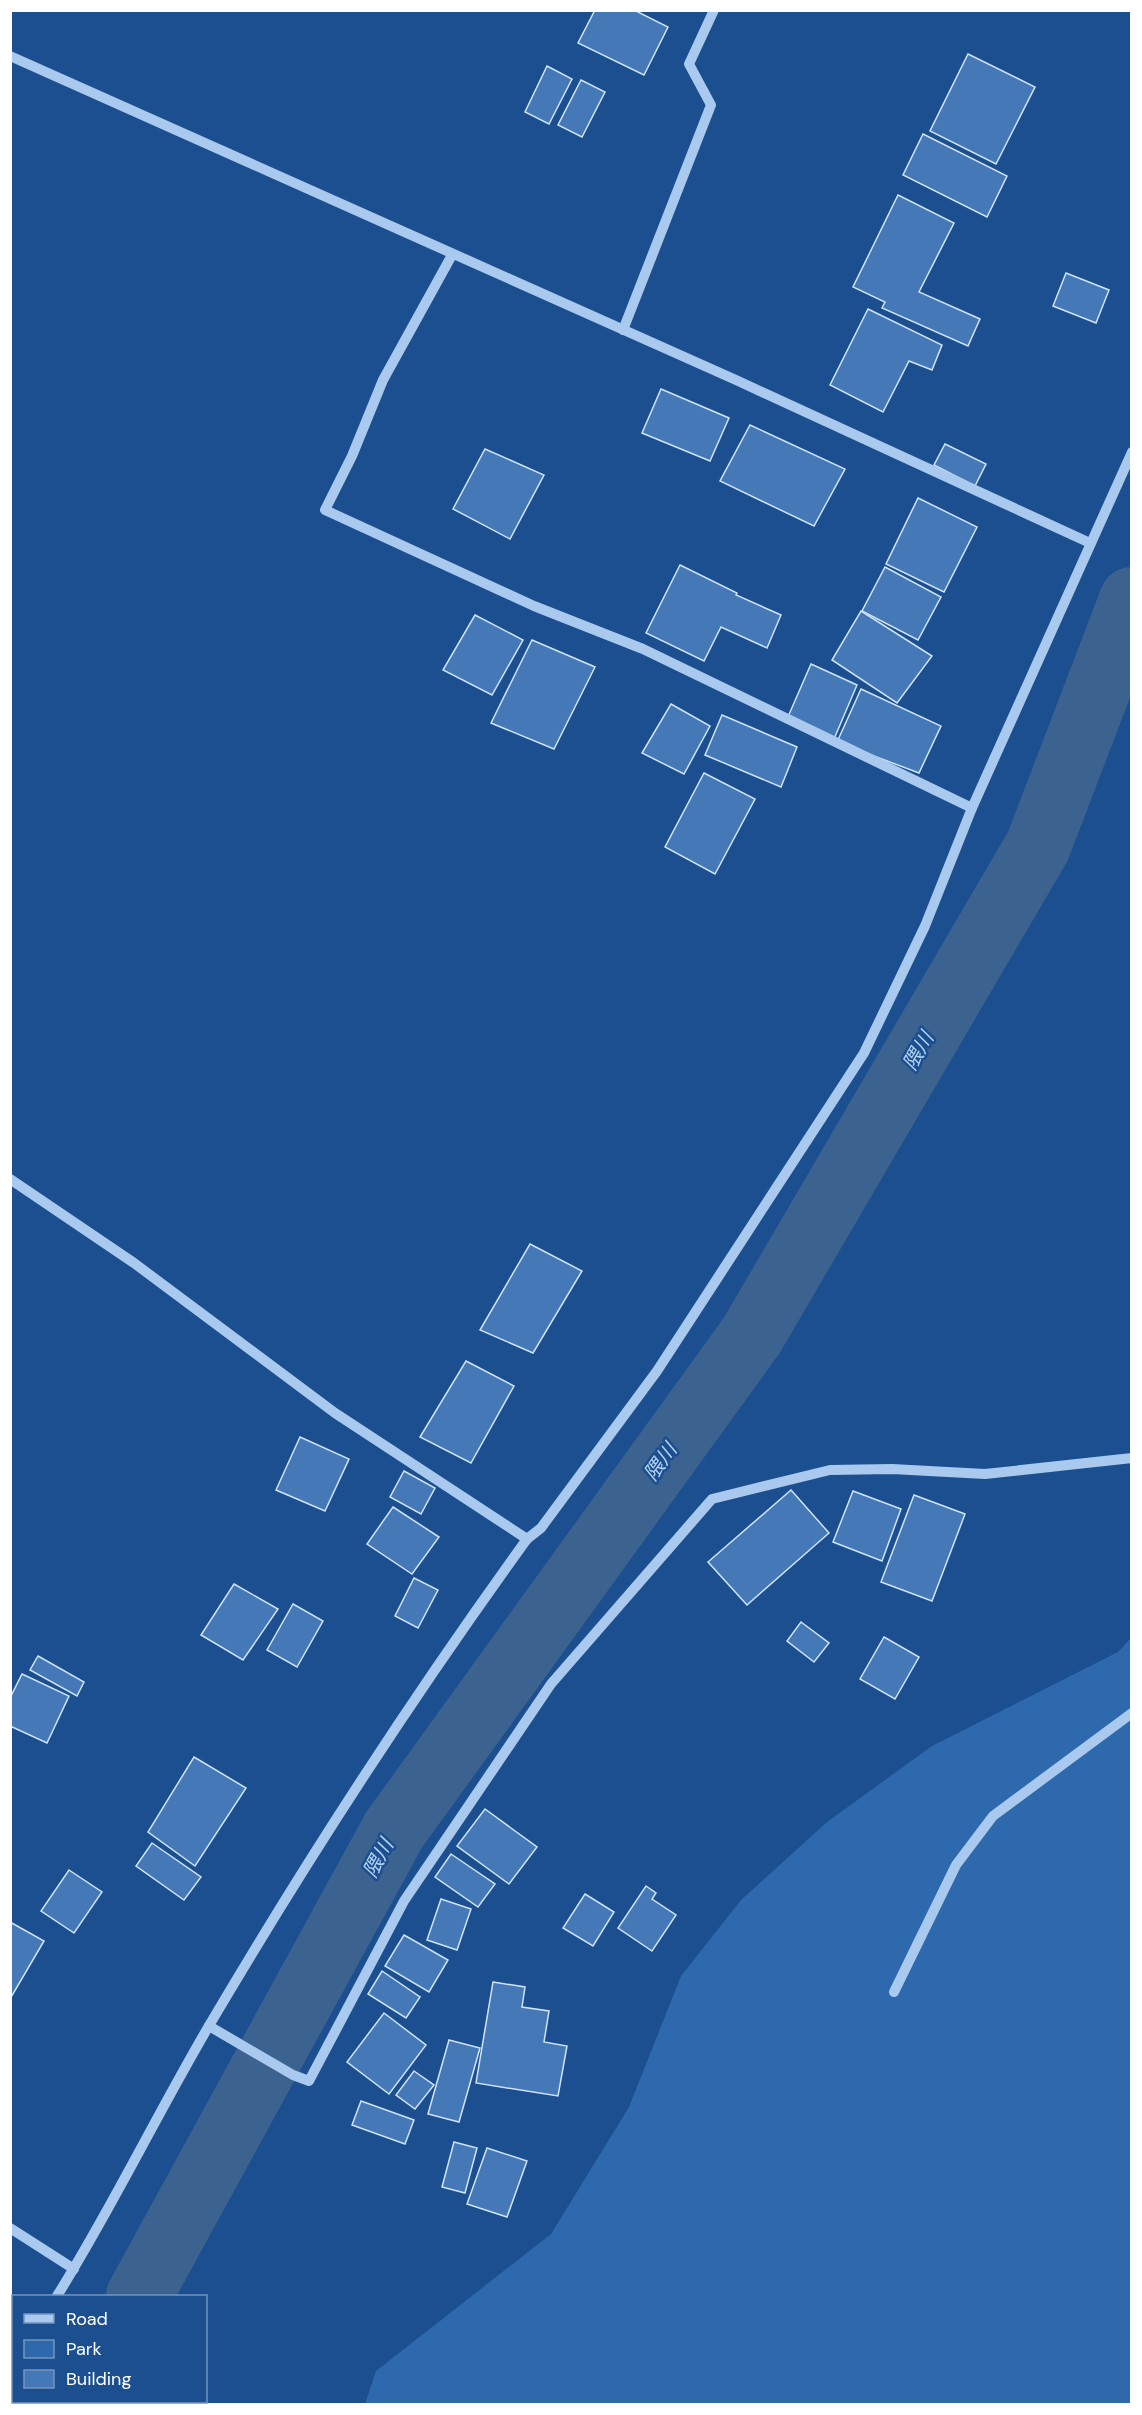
<svg xmlns="http://www.w3.org/2000/svg" width="1142" height="2415" font-family="'DM Sans','Noto Sans JP',sans-serif">
<style>
.green{fill:#2e69ad}
.lines{fill:none;stroke-linecap:round;stroke-linejoin:round}
.river{stroke:#3c6290;stroke-width:66}
.building{fill:#4478b7;stroke:#cfe3fa;stroke-width:1.5}
.minor{stroke:#a9c9ee;stroke-width:10}
.labels{text-anchor:middle;dominant-baseline:central;stroke-width:5;stroke-linejoin:round;paint-order:stroke}
.water-label{font-size:20px;font-style:italic;fill:#b5d3f5;stroke:#1b4f8f}
</style>
<rect width="100%" height="100%" fill="#1b4f8f"/>
<path class="green" d="M1131 1638V2404H365L376 2371 551 2234 629 2107 681 1976 741 1900 827 1822 932 1746 1118 1652Z"/>
<g class="lines">
<g class="river">
<path d="M139 2296 394 1830 752 1335 1038 846 1132 600"/>
<path d="M80 2404 81 2402"/>
</g>
</g>
<g class="building">
<path d="M595 10H634L668 27 644 75 578 43Z"/>
<path d="M968 54 1035 87 996 164 930 131Z"/>
<path d="M547 66 572 79 549 124 525 112Z"/>
<path d="M581 80 605 92 582 137 558 125Z"/>
<path d="M923 134 1007 176 987 217 903 175Z"/>
<path d="M898 195 954 223 919 292 980 319 968 346 882 308 885 302 853 287Z"/>
<path d="M1066 273 1109 290 1096 323 1053 306Z"/>
<path d="M868 309 942 345 932 370 909 361 883 412 830 385Z"/>
<path d="M661 389 729 418 710 461 642 433Z"/>
<path d="M750 425 845 469 814 526 720 481Z"/>
<path d="M945 444 986 464 975 486 934 465Z"/>
<path d="M485 449 544 475 510 539 453 509Z"/>
<path d="M918 498 977 527 944 592 886 564Z"/>
<path d="M680 565 737 593 736 595 781 615 767 648 721 627 704 661 646 633Z"/>
<path d="M885 567 941 597 918 640 862 611Z"/>
<path d="M861 611 932 656 897 703 832 660Z"/>
<path d="M475 615 523 640 492 695 443 670Z"/>
<path d="M532 640 595 667 554 749 491 723Z"/>
<path d="M811 664 857 685 834 739 787 719Z"/>
<path d="M861 689 941 726 919 773 837 742Z"/>
<path d="M671 704 710 726 684 774 642 753Z"/>
<path d="M722 715 797 747 781 787 705 755Z"/>
<path d="M704 773 755 799 715 874 665 847Z"/>
<path d="M530 1244 582 1271 533 1353 480 1330Z"/>
<path d="M466 1361 514 1386 471 1463 420 1437Z"/>
<path d="M300 1437 349 1459 325 1511 276 1490Z"/>
<path d="M404 1471 435 1488 421 1514 390 1497Z"/>
<path d="M791 1490 829 1533 747 1605 708 1562Z"/>
<path d="M853 1491 901 1509 882 1561 833 1542Z"/>
<path d="M914 1495 965 1514 932 1601 881 1582Z"/>
<path d="M393 1507 439 1537 412 1574 367 1544Z"/>
<path d="M414 1578 438 1590 418 1628 395 1616Z"/>
<path d="M234 1584 278 1609 243 1660 201 1635Z"/>
<path d="M293 1604 323 1621 297 1667 267 1650Z"/>
<path d="M801 1622 829 1643 814 1662 787 1641Z"/>
<path d="M884 1637 919 1657 895 1699 860 1679Z"/>
<path d="M38 1656 84 1682 77 1696 30 1670Z"/>
<path d="M22 1674 69 1696 47 1743 10 1726V1698Z"/>
<path d="M194 1757 246 1788 195 1866 148 1832Z"/>
<path d="M485 1809 537 1847 509 1884 457 1846Z"/>
<path d="M152 1843 201 1877 184 1900 136 1866Z"/>
<path d="M451 1854 495 1884 478 1907 435 1877Z"/>
<path d="M69 1870 102 1892 74 1933 41 1911Z"/>
<path d="M646 1886 656 1893 652 1899 676 1915 652 1951 618 1928Z"/>
<path d="M585 1894 614 1912 593 1946 563 1928Z"/>
<path d="M441 1899 471 1909 457 1950 427 1940Z"/>
<path d="M10 1922 44 1941 10 1999Z"/>
<path d="M404 1935 448 1960 429 1992 385 1966Z"/>
<path d="M382 1971 420 1997 406 2018 368 1994Z"/>
<path d="M493 1982 525 1987 522 2007 549 2011 544 2042 567 2046 558 2096 476 2083Z"/>
<path d="M384 2013 426 2045 389 2094 347 2062Z"/>
<path d="M449 2040 480 2048 459 2122 428 2114Z"/>
<path d="M414 2071 434 2085 415 2109 396 2095Z"/>
<path d="M361 2101 414 2120 405 2144 352 2125Z"/>
<path d="M454 2142 477 2148 465 2193 442 2187Z"/>
<path d="M487 2148 527 2161 507 2217 467 2204Z"/>
</g>
<g class="lines">
<g class="minor">
<path d="M10 56 736 380 1090 543"/>
<path d="M452 255 383 380 352 456 325 510 534 606 643 649 972 808"/>
<path d="M623 330 711 105 689 64 714 10"/>
<path d="M10 1179 134 1263 335 1413 527 1539"/>
<path d="M894 1992 956 1865 993 1816 1132 1713"/>
<path d="M209 2026 293 2075 309 2081 404 1901 551 1684 712 1499 830 1470 892 1469 985 1474 1132 1458"/>
<path d="M10 2228 74 2269"/>
<path d="M57 2296C112 2208 157 2114 210 2024 308 1858 414 1695 527 1539L541 1528 657 1371 864 1053 925 926 972 808 1132 452"/>
<path d="M10 2372 14 2367"/>
</g>
</g>
<g class="labels">
<g class="water-label">
<text transform="translate(918 1051) rotate(-60)">隈川</text>
<text transform="translate(660 1462) rotate(-54)">隈川</text>
<text transform="translate(378 1858) rotate(-61)">隈川</text>
</g>
</g>
<rect width="1142" height="2415" fill="none" stroke="#ffffff" stroke-width="24"/>
<rect x="12" y="2295" width="195" height="108" fill="#1b4f8f" stroke="#7695bc" stroke-width="1.5"/>
<rect x="24" y="2314" width="30" height="9" fill="#a9c9ee" stroke="#7695bc" stroke-width="1.5"/>
<text x="66" y="2325" font-size="18" fill="#ffffff">Road</text>
<rect x="24" y="2340" width="30" height="18" fill="#2e69ad" stroke="#7695bc" stroke-width="1.5"/>
<text x="66" y="2355" font-size="18" fill="#ffffff">Park</text>
<rect x="24" y="2370" width="30" height="18" fill="#4478b7" stroke="#7695bc" stroke-width="1.5"/>
<text x="66" y="2385" font-size="18" fill="#ffffff">Building</text>
</svg>
